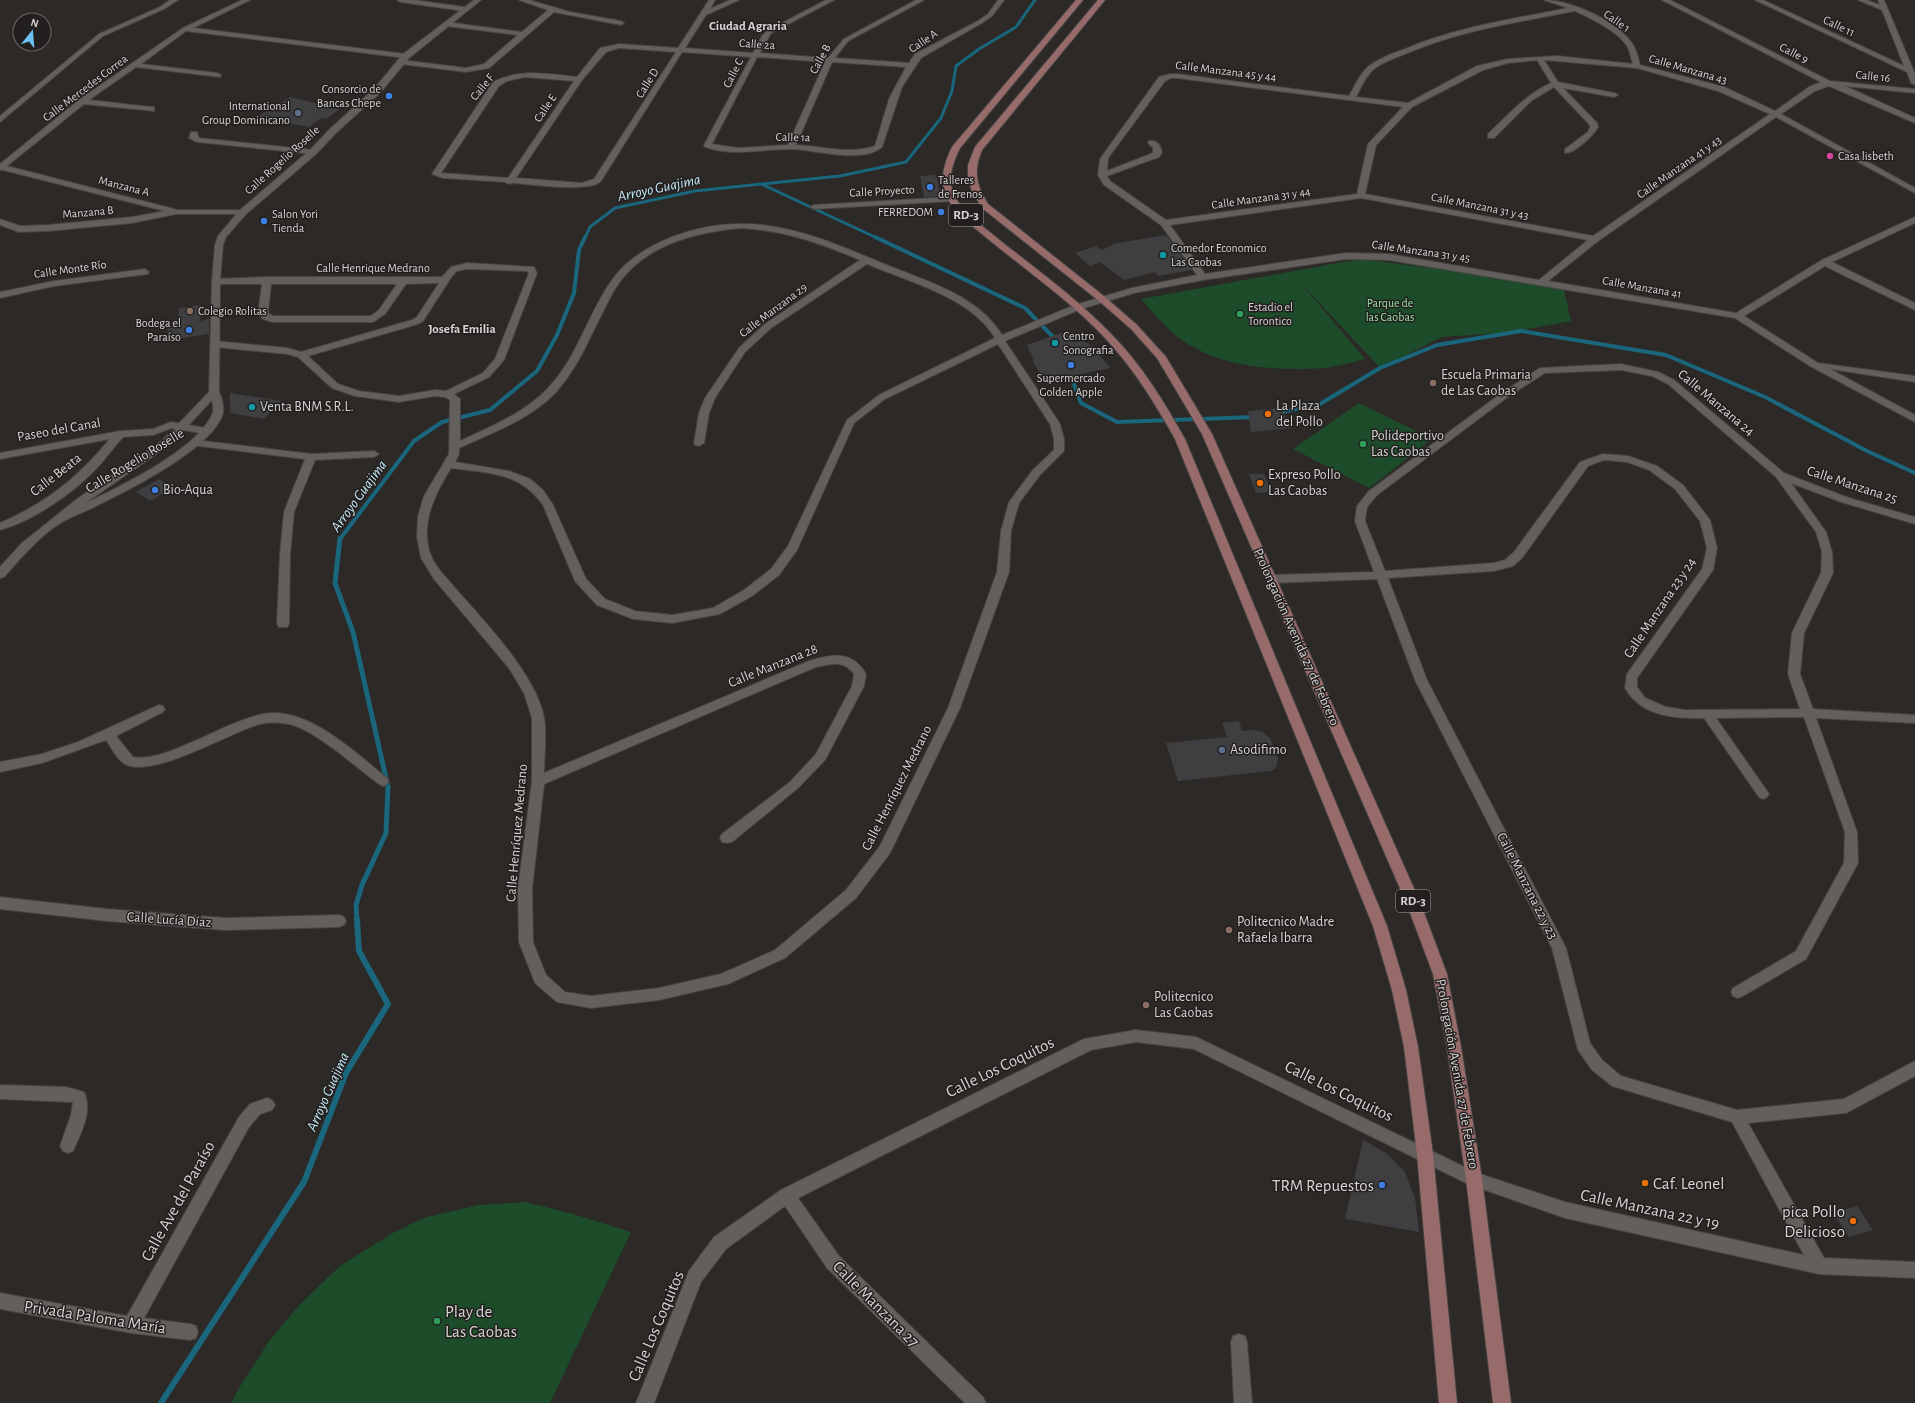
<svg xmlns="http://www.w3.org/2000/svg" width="1915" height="1403" font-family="'Alegreya Sans',sans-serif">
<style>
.green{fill:#1c4c29}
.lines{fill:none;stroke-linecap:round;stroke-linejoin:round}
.stream-far3{stroke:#1a667d;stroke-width:3}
.stream-far2{stroke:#1a667d;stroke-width:4}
.stream-far1{stroke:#1a667d;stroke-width:5}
.stream{stroke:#1a667d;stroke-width:6}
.building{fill:#3f3f42}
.street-casing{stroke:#464443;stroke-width:2}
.secondary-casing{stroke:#464443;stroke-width:2}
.primary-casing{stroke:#464443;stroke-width:2}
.street{fill:#625f5d;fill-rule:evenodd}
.secondary{fill:#625f5d;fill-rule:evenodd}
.primary{fill:#986b6b;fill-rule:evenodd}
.shop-dot{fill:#3f7fe0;stroke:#221f1e;stroke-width:1.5}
.service-dot{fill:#5c6f8a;stroke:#221f1e;stroke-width:1.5}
.hotel-dot{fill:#d1479c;stroke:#221f1e;stroke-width:1.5}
.culture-dot{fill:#0f9aa8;stroke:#221f1e;stroke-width:1.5}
.education-dot{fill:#8d6e63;stroke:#221f1e;stroke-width:1.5}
.leisure-dot{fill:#2e9e5b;stroke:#221f1e;stroke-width:1.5}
.food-dot{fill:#e8710a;stroke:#221f1e;stroke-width:1.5}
.labels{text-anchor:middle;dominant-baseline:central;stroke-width:3;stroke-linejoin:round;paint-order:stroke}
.far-street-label{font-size:12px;fill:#d6d4d3;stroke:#221f1e}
.far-poi-label{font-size:12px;fill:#d6d4d3;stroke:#221f1e;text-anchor:start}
.far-park-label{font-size:12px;fill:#97e0a5;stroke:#221f1e}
.far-neighbourhood-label{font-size:13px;font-weight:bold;fill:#d6d4d3;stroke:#221f1e}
.shield{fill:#221f1e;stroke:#a09e9d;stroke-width:1}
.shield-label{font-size:13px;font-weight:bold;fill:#d6d4d3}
.poi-label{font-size:14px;fill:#d6d4d3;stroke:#221f1e;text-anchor:start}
.street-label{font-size:14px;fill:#d6d4d3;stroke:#221f1e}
.water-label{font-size:15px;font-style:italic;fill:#c4eaf8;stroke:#221f1e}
.near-street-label{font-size:17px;fill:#d6d4d3;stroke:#221f1e}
.near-poi-label{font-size:17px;fill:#d6d4d3;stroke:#221f1e;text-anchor:start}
</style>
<rect width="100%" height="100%" fill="#2c2927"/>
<g class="green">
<path d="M1360 259 1541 282 1564 290 1571 321 1512 332 1442 337 1380 368 1299 281 1365 359C1351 362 1337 367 1323 368 1284 371 1229 368 1195 348 1173 337 1157 317 1141 299Z"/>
<path d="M1359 403 1432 439 1369 488 1293 449Z"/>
<path d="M526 1202 573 1214 631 1232 550 1403H232L236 1393 269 1341 302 1302 340 1266 391 1234 423 1218 479 1205Z"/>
</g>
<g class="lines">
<g class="stream-far3">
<path d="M761 184 877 238"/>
<path d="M585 238 590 227 615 208 695 191 840 176 906 162 941 118 952 91 956 66 979 49 1016 27 1035 0"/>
</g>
<g class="stream-far2">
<path d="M875 237 1025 308 1057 341"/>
<path d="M1069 371 1081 403 1117 422 1255 417"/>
<path d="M1277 413 1320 404 1380 368 1437 345 1521 331 1666 355 1765 397 1867 451 1915 473"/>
<path d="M340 539 414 441 442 422 490 410 537 371 557 335 574 293 579 250 585 237"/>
</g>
<path class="stream-far1" d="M340 538 335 583 353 632 388 787 386 833 362 885 356 905 357 921"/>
<path class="stream" d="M161 1403 304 1182 346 1073 388 1004 359 951 357 920"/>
</g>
<g class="building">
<path d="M290 97 340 109 326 119 321 118 309 127 257 117Z"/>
<path d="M936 175 941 196 924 197 920 176Z"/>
<path d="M1166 235 1192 270 1158 276 1155 272 1124 280 1100 262 1090 266 1075 253 1096 246 1101 250 1117 243Z"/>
<path d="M201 305 200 321 209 319V334L167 340 168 326 178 324 179 308Z"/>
<path d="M1067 331 1069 333 1073 332 1090 345 1111 368 1046 381 1032 361H1034L1027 345Z"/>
<path d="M230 393 281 401 264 419 230 413Z"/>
<path d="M1280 408 1292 428 1251 432 1248 411Z"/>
<path d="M1249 474H1264L1271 492 1256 493Z"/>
<path d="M159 479 173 488 150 501 136 492Z"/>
<path d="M1239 721 1242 731 1256 730 1264 733 1270 738 1278 758 1276 768 1271 771 1178 781 1166 743 1227 737 1222 723Z"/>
<path d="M1363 1140 1386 1153 1405 1172 1415 1198 1419 1232 1345 1219Z"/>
<path d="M1857 1206 1873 1230 1849 1237 1833 1213Z"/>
</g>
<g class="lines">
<defs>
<g id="street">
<path d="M170 0H178L164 9 103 36 0 122V116L99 34 160 7Z"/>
<path d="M242 0H250L193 28 406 54 410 56 406 58 186 31 141 64 217 73 221 75 220 77 136 67 89 100 151 107H154V111L84 104 7 166 178 210H243L247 212 246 214H176L132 223 48 231 19 232 0 225V219L20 226 48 225 132 217 165 211 3 170H0V164L79 100 183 28Z"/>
<path d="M397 0H414L464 7 467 9 464 11 400 2Z"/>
<path d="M519 0H529L570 12 621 21 624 23 621 25 554 12 489 68 466 72 401 64 397 62 401 60 466 68 484 64 518 35 446 26 443 24 446 22 522 32 548 10Z"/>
<path d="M709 0H715L710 9 730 0H739L706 15 685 48 753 53 762 36 767 31 826 0H834L771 33 760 53 828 58 844 39 916 0H924L848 41 835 58 909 63 915 54 978 21 988 14 998 0H1004L992 16 982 23 921 58 902 87 882 147C876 152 867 155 859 155 836 157 814 150 791 149 761 149 734 157 705 147L704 145 751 57 682 52 601 181C590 193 530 184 512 183L509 184 505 182 443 178 432 174 493 82C520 68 548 74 577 77L600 48 619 44 678 48ZM619 48 676 52 594 179 582 183 516 178 582 80 606 52ZM757 57 825 62 788 145 738 148 712 144ZM832 62 906 67 889 99 875 146C849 155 822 146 796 145ZM525 77 574 81 508 178 441 173 499 86 507 81Z"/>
<path d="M1544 0C1570 0 1615 20 1631 42 1636 48 1638 57 1640 65L1724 87 1775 111 1809 87 1821 82 1662 0H1670L1830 81 1915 89V93L1845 86 1915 118V123L1829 86 1815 91 1781 114 1915 188V193L1776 117 1598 241 1548 281 1736 313 1822 260 1915 217V223L1832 262 1915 303V310L1825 266 1744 316 1818 363 1915 376V382L1830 369 1915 415V422L1810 366 1735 318 1389 260 1346 259 1203 280 1134 293 1081 309 1005 341 1060 424 1064 439V451L1040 475 1019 503 1011 531 1009 572 960 708 890 853 856 898 785 958 728 984 659 1000 591 1008 557 1002 535 983 519 942 518 889 532 781V718L524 693 509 668 434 579 421 558 417 537 418 516 424 496 449 454 450 400 445 397 435 396 399 402 355 396 332 388 298 357 287 354 215 347 210 344 215 341 288 348 301 352 412 320 417 317 439 283 406 284 385 314 373 322H272L263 319 258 314 262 284H216L212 281 213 279 267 277H442L451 267 467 263 534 267 537 273 504 360 489 377 454 394 460 399V441C490 427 525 413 548 388 579 356 588 311 615 276 630 257 650 246 672 237 745 209 804 230 872 259 916 278 976 292 1002 335L1075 305 1132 288 1197 275 1161 225 1104 185 1098 175 1100 159 1159 77 1170 74H1177L1349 96C1355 86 1360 73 1369 66 1380 58 1393 53 1405 49 1457 27 1513 19 1568 8ZM1575 11C1590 18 1618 31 1627 46 1630 51 1631 58 1633 64L1557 56 1508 59 1477 66 1408 103 1356 97C1361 87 1366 76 1374 69 1384 61 1398 57 1410 52 1463 30 1519 22 1575 11ZM1537 60 1551 83C1525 95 1508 115 1488 134V138H1494L1531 101 1554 87 1589 124 1590 127 1588 132 1565 149V153C1574 154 1594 135 1598 127L1597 123 1563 88 1614 97 1618 95 1614 93 1558 82 1544 60 1637 68 1718 91 1770 114 1593 236 1365 194 1376 145 1412 107 1483 70 1508 63ZM1171 78H1177L1403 107 1368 144 1357 194 1166 220 1110 181 1107 176 1159 157 1162 153C1161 146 1157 139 1149 141L1148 143 1153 148V153L1107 171 1108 159 1111 154 1165 81ZM1361 198 1588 240 1539 280 1389 254 1346 253 1205 274 1170 225ZM742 228C786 231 820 243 860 260L765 324 739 348 705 398 699 413 694 443 695 445 699 446 704 443 709 413 715 398 745 352 771 328 867 264C909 282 971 297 995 338L879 395 847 420 788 546 771 569 744 590 713 608 672 615 635 611 605 599 586 579 553 505 543 490 530 479 509 471 455 462 459 454V448C492 433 531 419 556 392 583 362 595 323 615 289 641 246 694 232 742 228ZM467 269 526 271 529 273 495 359 483 373 446 391 435 390 399 396 359 391 338 384 308 356 418 324 423 321 452 276 457 271ZM271 284H397L379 310 371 316H273L268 313ZM998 344 1050 424 1054 439V450L1032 471 1009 502 1001 531 997 572 948 708 880 846 846 890 775 950 721 974 659 988 591 996 565 992 546 975 533 942 532 889 544 784 816 667C831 664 844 660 854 674L852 686 816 754 790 782 722 834 720 838 722 842 727 843 732 842 798 788 825 760 864 686 866 674C852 650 832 654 809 661L544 773C544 755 547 735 544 718 536 671 473 610 442 573 439 569 434 563 432 558 418 526 435 494 451 468 488 473 520 472 543 505L575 581 597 605 633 619 672 623 720 614 752 596 779 575 797 550 854 423 885 399Z"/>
<path d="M1755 0H1763L1904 66 1882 10 1858 0H1867L1880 5 1878 0H1884L1915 74V85L1911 83 1907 72Z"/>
<path d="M191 132H197L199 138 313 150 317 152 313 154 197 142 189 138Z"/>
<path d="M951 197H954V201L814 209 810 207 814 205Z"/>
<path d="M145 269 149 272 148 274 54 286 0 298V292L54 281Z"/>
<path d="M1621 364 1658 372 1674 380 1784 473 1849 498 1915 517V524L1841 502 1791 483 1826 532 1832 552 1833 573 1804 633 1800 674 1813 709 1915 715V723L1816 718 1857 832 1858 863 1806 959 1743 996 1738 998 1733 996 1731 992 1733 988 1796 951 1844 863 1845 832 1804 717 1716 718 1767 791 1769 794 1767 797 1763 799 1759 797 1704 718C1674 719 1641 716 1625 688L1627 674 1702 569 1707 548 1700 521 1675 489 1649 470 1627 462 1604 460 1588 466 1522 558 1513 566 1494 571 1388 578 1427 680 1566 948 1590 1043 1602 1060 1621 1076 1737 1110 1844 1099 1915 1061V1076L1846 1113 1748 1123 1824 1258 1915 1262V1278L1819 1274 1565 1218 1468 1184 1194 1049 1136 1042 1091 1050 798 1198 839 1256 983 1397 986 1403H965L827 1268 785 1206 726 1249 701 1282 654 1403H636L689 1271 714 1237 781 1190 1084 1039 1136 1030 1196 1037 1477 1173 1565 1202 1804 1255 1732 1122 1612 1086 1592 1070 1578 1050 1552 948 1415 680 1377 579 1271 583 1265 579 1271 575 1374 572 1355 521 1357 506 1369 491 1503 392 1540 368ZM1621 370 1652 376 1668 384 1776 477 1816 532 1822 552 1821 573 1792 633 1788 674 1800 709 1685 710 1666 707 1645 698 1637 687V678L1713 570 1717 548 1710 520 1683 485 1657 466 1628 456 1603 454 1580 462 1514 552 1505 560 1494 563 1385 571 1365 521 1367 507 1377 495 1509 396 1545 373Z"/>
<path d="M171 422 206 428 211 431 206 434 172 428 153 435 123 437C113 448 104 461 93 472 70 495 31 522 0 530V523C48 502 77 478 110 439L0 459V453L120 431 153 429Z"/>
<path d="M195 440 311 454 374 451 379 454 374 457 315 460 294 512 290 555 289 624 287 627H279L277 624 280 555 284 512 305 459 191 445 190 443Z"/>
<path d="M159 705 163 706 165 709 163 712 116 736 133 757C152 760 174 750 192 742 214 733 238 719 263 714 308 706 354 752 387 778L389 781 387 784 383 786 379 784C357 768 313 728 288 724 279 722 269 722 260 724 230 732 153 779 125 764 116 759 112 748 106 740L42 763 0 772V762L42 754 78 742Z"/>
<path d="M0 897 107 909 225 918 339 915 344 917 346 921 344 925 339 927 225 930 107 921 0 909Z"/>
<path d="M0 1085 66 1087 84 1092C93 1111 81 1133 73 1151L68 1153 63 1151 60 1146 71 1115 73 1102 0 1099Z"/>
<path d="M267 1098 272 1100 275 1105 272 1110 260 1114 249 1127 144 1318 190 1324 196 1326 198 1332 196 1338 190 1340 131 1333 0 1309V1293L127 1316 239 1117 250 1104Z"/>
<path d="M1239 1334 1245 1336 1247 1342 1252 1403H1234L1231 1342 1233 1336Z"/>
</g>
<path id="secondary" d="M474 0H481L409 58 380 93 337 132 316 154 246 214 226 237 223 245 220 281 219 392C222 398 224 406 223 413 214 447 131 489 100 504 88 511 74 515 62 522 39 536 21 558 4 577L0 578V567L22 543 77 499 163 440 209 392 212 281 215 245 218 236 240 210 310 150 331 128 374 89 403 54ZM212 400C213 405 214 410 212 415 195 451 119 487 84 504L171 444Z"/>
<g id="primary">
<path d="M1076 0H1083L960 148C947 174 946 192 968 214 1015 255 1068 289 1112 335 1142 365 1164 402 1185 439L1387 926 1406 990 1418 1047 1433 1154 1457 1403H1439L1417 1154 1404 1047 1392 990 1373 926 1175 439C1155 403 1134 369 1106 339 1063 293 1009 259 962 217 939 194 938 176 952 147Z"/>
<path d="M1098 0H1105L982 150C973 171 976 185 988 204L1105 297 1137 325 1166 357 1212 434 1420 902 1447 974 1461 1047 1482 1179 1511 1403H1493L1466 1179 1447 1047 1433 974 1406 902 1202 434 1157 358 1131 329 1099 301 982 208 972 191 968 178V165L975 147Z"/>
</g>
</defs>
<use href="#street" class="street-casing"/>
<use href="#secondary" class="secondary-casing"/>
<use href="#primary" class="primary-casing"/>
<use href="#street" class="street"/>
<use href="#secondary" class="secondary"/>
<use href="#primary" class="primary"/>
</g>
<g class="shop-dot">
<circle cx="389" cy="96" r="4"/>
<circle cx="930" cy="187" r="4"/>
<circle cx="941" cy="212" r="4"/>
<circle cx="264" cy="221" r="4"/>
<circle cx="189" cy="330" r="4"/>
<circle cx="1071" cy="365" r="4"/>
<circle cx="155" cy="490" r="4"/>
<circle cx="1382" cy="1185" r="4"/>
</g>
<g class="service-dot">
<circle cx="298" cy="113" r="4"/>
<circle cx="1222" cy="750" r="4"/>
</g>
<circle class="hotel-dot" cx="1830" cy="156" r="4"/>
<g class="culture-dot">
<circle cx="1163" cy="255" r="4"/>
<circle cx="1055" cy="343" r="4"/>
<circle cx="252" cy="407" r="4"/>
</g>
<g class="education-dot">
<circle cx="190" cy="311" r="4"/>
<circle cx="1433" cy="383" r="4"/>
<circle cx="1229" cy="930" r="4"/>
<circle cx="1146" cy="1005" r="4"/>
</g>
<g class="leisure-dot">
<circle cx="1240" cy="314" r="4"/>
<circle cx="1363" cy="444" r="4"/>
<circle cx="437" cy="1321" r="4"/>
</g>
<g class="food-dot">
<circle cx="1268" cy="414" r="4"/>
<circle cx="1260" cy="483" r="4"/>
<circle cx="1645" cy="1183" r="4"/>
<circle cx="1853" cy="1221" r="4"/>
</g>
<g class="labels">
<g class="far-street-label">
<text transform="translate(1617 21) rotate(35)">Calle 1</text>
<text transform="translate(1839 26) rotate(25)">Calle 11</text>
<text transform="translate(923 41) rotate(-34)">Calle A</text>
<text transform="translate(757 44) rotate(4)">Calle 2a</text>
<text transform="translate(1794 53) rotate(27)">Calle 9</text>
<text transform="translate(820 59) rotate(-62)">Calle B</text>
<text transform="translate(1688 69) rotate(16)">Calle Manzana 43</text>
<text transform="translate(1226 71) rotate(7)">Calle Manzana 45 y 44</text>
<text transform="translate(733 73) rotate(-63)">Calle C</text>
<text transform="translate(1873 76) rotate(6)">Calle 16</text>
<text transform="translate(647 83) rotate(-58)">Calle D</text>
<text transform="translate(482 87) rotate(-51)">Calle F</text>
<text transform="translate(85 88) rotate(-37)">Calle Mercedes Correa</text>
<text transform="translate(545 108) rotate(-56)">Calle E</text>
<text transform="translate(793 137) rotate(1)">Calle 1a</text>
<text transform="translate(282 160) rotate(-42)">Calle Rogelio Roselle</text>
<text transform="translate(1679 167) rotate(-35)">Calle Manzana 41 y 43</text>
<text transform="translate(124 186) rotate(14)">Manzana A</text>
<text transform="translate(882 191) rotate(-3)">Calle Proyecto</text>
<text transform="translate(1261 198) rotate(-8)">Calle Manzana 31 y 44</text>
<text transform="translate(1480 206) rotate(11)">Calle Manzana 31 y 43</text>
<text transform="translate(88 212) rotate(-5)">Manzana B</text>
<text transform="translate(1421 251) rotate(8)">Calle Manzana 31 y 45</text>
<text x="373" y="268">Calle Henrique Medrano</text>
<text transform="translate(70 269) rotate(-8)">Calle Monte Río</text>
<text transform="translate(1642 287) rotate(10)">Calle Manzana 41</text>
<text transform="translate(773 310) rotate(-37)">Calle Manzana 29</text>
</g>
<g class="far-poi-label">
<text x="381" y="89" text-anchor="end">Consorcio de<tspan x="381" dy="14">Bancas Chepe</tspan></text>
<text x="290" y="106" text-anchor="end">International<tspan x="290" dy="14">Group Dominicano</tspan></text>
<text x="1838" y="156">Casa lisbeth</text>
<text x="938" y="180">Talleres<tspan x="938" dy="14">de Frenos</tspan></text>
<text x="933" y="212" text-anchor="end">FERREDOM</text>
<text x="272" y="214">Salon Yori<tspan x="272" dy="14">Tienda</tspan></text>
<text x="1171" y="248">Comedor Economico<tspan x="1171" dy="14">Las Caobas</tspan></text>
<text x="1248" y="307">Estadio el<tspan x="1248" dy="14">Torontico</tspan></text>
<text x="198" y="311">Colegio Rolitas</text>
<text x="181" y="323" text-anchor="end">Bodega el<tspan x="181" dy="14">Paraíso</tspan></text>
<text x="1063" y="336">Centro<tspan x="1063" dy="14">Sonografia</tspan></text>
<text x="1071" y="378" text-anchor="middle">Supermercado<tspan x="1071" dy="14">Golden Apple</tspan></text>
</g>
<g class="far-park-label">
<text x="1390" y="303">Parque de<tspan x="1390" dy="14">las Caobas</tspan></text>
</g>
<g class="far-neighbourhood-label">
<text x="748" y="26">Ciudad Agraria</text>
<text x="462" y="329">Josefa Emilia</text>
</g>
<g class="shield">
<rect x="949" y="204" width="34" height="22" rx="3"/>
<rect x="1396" y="890" width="34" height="22" rx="3"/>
</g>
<g class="shield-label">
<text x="966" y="215">RD-3</text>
<text x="1413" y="901">RD-3</text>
</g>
<g class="poi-label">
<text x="1441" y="375">Escuela Primaria<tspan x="1441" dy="16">de Las Caobas</tspan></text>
<text x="1276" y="406">La Plaza<tspan x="1276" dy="16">del Pollo</tspan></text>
<text x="260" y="407">Venta BNM S.R.L.</text>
<text x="1371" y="436">Polideportivo<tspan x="1371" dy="16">Las Caobas</tspan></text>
<text x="1268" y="475">Expreso Pollo<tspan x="1268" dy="16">Las Caobas</tspan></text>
<text x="163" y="490">Bio-Aqua</text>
<text x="1230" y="750">Asodifimo</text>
<text x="1237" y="922">Politecnico Madre<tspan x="1237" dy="16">Rafaela Ibarra</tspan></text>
<text x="1154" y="997">Politecnico<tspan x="1154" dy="16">Las Caobas</tspan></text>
</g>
<g class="street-label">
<text transform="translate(1716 403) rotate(40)">Calle Manzana 24</text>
<text transform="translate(59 430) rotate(-10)">Paseo del Canal</text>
<text transform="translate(135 461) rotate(-31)">Calle Rogelio Roselle</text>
<text transform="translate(56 475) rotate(-38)">Calle Beata</text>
<text transform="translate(1852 485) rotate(18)">Calle Manzana 25</text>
<text transform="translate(1660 608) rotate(-56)">Calle Manzana 23 y 24</text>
<text transform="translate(1296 637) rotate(66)">Prolongación Avenida 27 de Febrero</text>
<text transform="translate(773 666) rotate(-22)">Calle Manzana 28</text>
<text transform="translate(897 788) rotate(-63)">Calle Henríquez Medrano</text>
<text transform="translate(517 833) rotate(-85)">Calle Henríquez Medrano</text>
<text transform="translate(1527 886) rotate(63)">Calle Manzana 22 y 23</text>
<text transform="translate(169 920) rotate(4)">Calle Lucía Díaz</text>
<text transform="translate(1457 1074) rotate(80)">Prolongación Avenida 27 de Febrero</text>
</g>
<g class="water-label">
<text transform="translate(659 188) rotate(-12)">Arroyo Guajima</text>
<text transform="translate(359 496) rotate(-54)">Arroyo Guajima</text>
<text transform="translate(328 1092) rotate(-66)">Arroyo Guajima</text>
</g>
<g class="near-street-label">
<text transform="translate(1000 1067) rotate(-26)">Calle Los Coquitos</text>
<text transform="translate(1339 1091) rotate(26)">Calle Los Coquitos</text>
<text transform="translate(178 1201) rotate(-61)">Calle Ave del Paraíso</text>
<text transform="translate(1650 1209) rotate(12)">Calle Manzana 22 y 19</text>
<text transform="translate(876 1304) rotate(45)">Calle Manzana 27</text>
<text transform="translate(95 1317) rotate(9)">Privada Paloma María</text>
<text transform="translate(656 1326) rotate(-67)">Calle Los Coquitos</text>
</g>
<g class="near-poi-label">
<text x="1653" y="1183">Caf. Leonel</text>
<text x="1374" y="1185" text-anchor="end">TRM Repuestos</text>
<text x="1845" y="1211" text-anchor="end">pica Pollo<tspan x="1845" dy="20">Delicioso</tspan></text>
<text x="445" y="1311">Play de<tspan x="445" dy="20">Las Caobas</tspan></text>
</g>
</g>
<g transform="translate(32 32) rotate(17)"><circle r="19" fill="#221f1e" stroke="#6a6766"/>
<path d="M0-3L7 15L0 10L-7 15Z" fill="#6dc2f3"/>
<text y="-6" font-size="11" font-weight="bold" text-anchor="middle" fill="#d6d4d3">N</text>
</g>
</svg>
